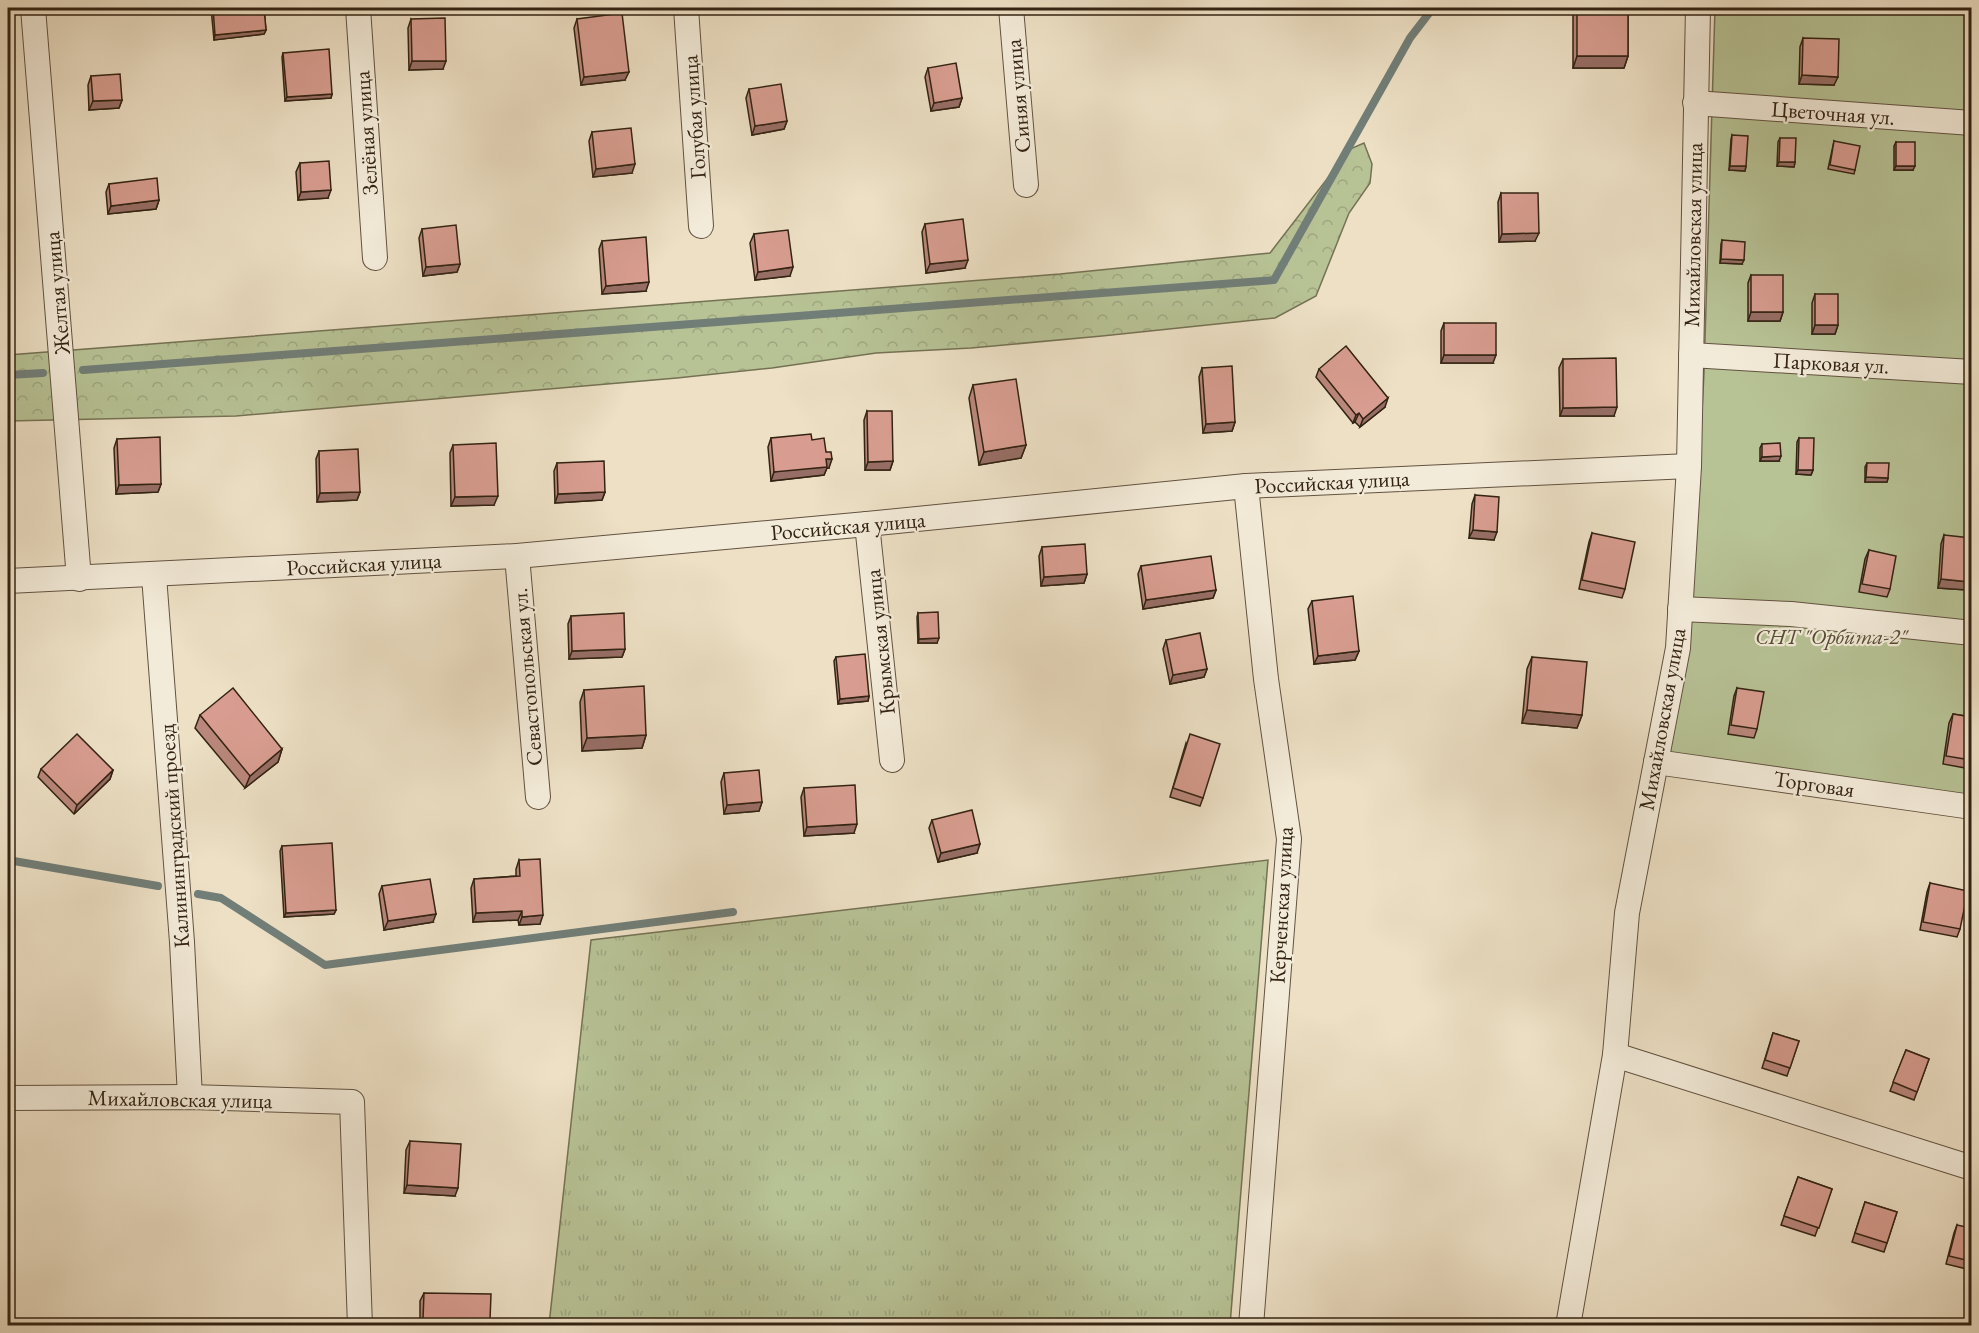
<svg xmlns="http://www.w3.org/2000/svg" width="1979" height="1333" font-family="'EB Garamond',serif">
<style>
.grass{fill:url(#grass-tufts);stroke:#757254;stroke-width:1.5}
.forest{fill:url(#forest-crowns);stroke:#757254;stroke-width:1.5}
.green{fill:#b7c295;stroke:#757254;stroke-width:1.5}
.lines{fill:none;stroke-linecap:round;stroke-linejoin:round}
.stream{stroke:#717e78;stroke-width:8}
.minor-casing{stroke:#625240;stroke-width:26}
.minor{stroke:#f3ebd9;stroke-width:24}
.wall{fill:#ba877c;stroke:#332313;stroke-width:1.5}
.shaded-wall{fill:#976e65;stroke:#332313;stroke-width:1.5}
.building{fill:#d89d90;stroke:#332313;stroke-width:1.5}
.labels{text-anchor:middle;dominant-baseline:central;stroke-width:4.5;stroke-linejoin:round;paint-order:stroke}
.street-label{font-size:22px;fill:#332313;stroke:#f3ebd9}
.park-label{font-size:22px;font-style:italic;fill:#544b34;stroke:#f3ebd9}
</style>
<defs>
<pattern id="grass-tufts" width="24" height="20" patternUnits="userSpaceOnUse" patternTransform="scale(1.5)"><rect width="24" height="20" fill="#b7c295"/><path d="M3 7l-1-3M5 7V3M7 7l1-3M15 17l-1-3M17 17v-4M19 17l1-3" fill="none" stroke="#9ea680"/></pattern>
<pattern id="forest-crowns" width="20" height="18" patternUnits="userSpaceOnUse" patternTransform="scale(1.5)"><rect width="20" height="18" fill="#b7c295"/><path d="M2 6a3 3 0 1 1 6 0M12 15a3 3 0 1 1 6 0" fill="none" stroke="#9ea680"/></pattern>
</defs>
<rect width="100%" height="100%" fill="#ede0c5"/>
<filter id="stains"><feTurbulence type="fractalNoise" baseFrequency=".00333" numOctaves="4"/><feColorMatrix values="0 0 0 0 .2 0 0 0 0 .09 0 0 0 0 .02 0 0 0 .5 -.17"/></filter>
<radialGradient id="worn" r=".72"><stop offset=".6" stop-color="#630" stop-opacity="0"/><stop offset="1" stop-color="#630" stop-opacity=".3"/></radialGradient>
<path class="grass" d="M1268 860 1230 1325H549L591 940Z"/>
<path class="forest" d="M1364 143 1372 164 1370 183 1349 213 1316 296 1275 318 1102 336 971 348 876 353 772 368 677 378 236 416 8 421V355L1060 274 1270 253 1350 149Z"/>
<path class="green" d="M1715 8H1971V799L1667 755 1690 642 1704 373Z"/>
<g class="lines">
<g class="stream">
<path d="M83 370 1274 280 1410 38 1433 8"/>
<path d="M8 375 43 373"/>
<path d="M8 860 158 886"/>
<path d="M198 894 221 898 325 965 733 912"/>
</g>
<defs>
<g id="minor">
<path d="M33 8 79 579"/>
<path d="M358 8 375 258"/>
<path d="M686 8 701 226"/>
<path d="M1011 8 1026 185"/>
<path d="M1695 103 1972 123"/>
<path d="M1691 355 1972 372"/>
<path d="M1246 486 1266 679 1289 839 1251 1326"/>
<path d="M867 524 892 760"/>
<path d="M517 556 538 797"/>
<path d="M154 576 182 942 190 1097"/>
<path d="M8 581 517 556 867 524 1246 486 1689 466"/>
<path d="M1680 609 1791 614 1972 633"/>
<path d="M1656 762 1972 807"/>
<path d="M1615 1055 1972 1168"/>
<path d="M8 1098 190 1097 352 1102 360 1326"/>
<path d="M1568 1326 1615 1055 1627 913 1678 648 1689 466 1698 8"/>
</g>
</defs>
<use href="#minor" class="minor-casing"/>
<use href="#minor" class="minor"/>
</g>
<g class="wall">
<path d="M211 8H264L266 30 264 34 214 40Z"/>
<path d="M1575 8H1628V56L1624 68H1573V15Z"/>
<path d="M411 19 443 69 409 70 408 28Z"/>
<path d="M577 19 625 80 581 85 574 28Z"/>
<path d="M1803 38 1834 85 1799 84 1800 47Z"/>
<path d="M283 53 332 94 331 98 285 101 282 57Z"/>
<path d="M928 68 962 98 959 107 931 111 925 77Z"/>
<path d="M91 76 122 100 119 108 89 110 88 85Z"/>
<path d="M749 89 787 121 784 129 752 135 746 98Z"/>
<path d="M592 132 632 173 593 177 589 141Z"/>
<path d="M1732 135 1746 166 1745 171 1729 170 1731 139Z"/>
<path d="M1780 138 1795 162 1794 167 1777 166 1778 142Z"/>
<path d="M1834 141 1855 170 1854 174 1828 169Z"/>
<path d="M1896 142 1913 170H1894V146Z"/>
<path d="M300 163 328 198 298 200 296 172Z"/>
<path d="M109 184 159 200 156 209 108 214 106 192Z"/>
<path d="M1501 193 1535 241 1499 242 1498 202Z"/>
<path d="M925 224 965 268 926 273 922 232Z"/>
<path d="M422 229 460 264 457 272 423 276 419 238Z"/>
<path d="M754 234 790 276 755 280 750 243Z"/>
<path d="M1722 240 1742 264 1720 263 1721 244Z"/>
<path d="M602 241 646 291 602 294 599 249Z"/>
<path d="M1751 275 1783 312 1780 321H1748V283Z"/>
<path d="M1815 294 1838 325 1835 334H1812V303Z"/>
<path d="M1444 323 1493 363H1441V331Z"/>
<path d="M1563 359 1614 416H1560L1559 368Z"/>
<path d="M1202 368 1235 422 1232 431 1203 433 1199 377Z"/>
<path d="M1319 369 1385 407 1360 427 1355 422 1353 423 1316 377Z"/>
<path d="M973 385 1026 445 1021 458 979 465 969 398Z"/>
<path d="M867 411 893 461 890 470H865L864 420Z"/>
<path d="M771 438 812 440 826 452 829 468H827L824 475 771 481 768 447Z"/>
<path d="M1799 438 1813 470 1811 475 1796 474 1797 442Z"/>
<path d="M117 439 161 484 158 492 116 494 114 448Z"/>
<path d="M1762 444 1779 461H1760V448Z"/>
<path d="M453 445 494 505 451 506 450 453Z"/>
<path d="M319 451 360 492 357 500 317 502 316 459Z"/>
<path d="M557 463 605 492 602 500 555 503 554 471Z"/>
<path d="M1867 463 1888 478 1887 482H1865V467Z"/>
<path d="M1475 495 1494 540 1469 538 1472 504Z"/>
<path d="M1592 533 1625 589 1622 598 1579 589 1589 542Z"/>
<path d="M1944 535 1967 590 1938 588 1941 544Z"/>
<path d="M1042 547 1087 574 1084 583 1041 586 1039 556Z"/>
<path d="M1869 550 1890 589 1887 597 1859 592 1865 559Z"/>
<path d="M1141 566 1216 590 1213 598 1143 609 1138 574Z"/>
<path d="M1312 601 1359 651 1355 660 1314 664 1308 609Z"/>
<path d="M918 613 937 643H918L917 617Z"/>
<path d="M571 616 625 649 622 657 569 659 568 624Z"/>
<path d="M1166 640 1207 669 1204 677 1170 684 1163 649Z"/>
<path d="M836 657 869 696 868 701 838 704 834 661Z"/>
<path d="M1532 657 1582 715 1577 728 1522 723 1527 669Z"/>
<path d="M1737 688 1757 729 1754 738 1728 734 1734 696Z"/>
<path d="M584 690 646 735 642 748 582 751 580 702Z"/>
<path d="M1953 714 1971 717V769L1943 764 1949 723Z"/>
<path d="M200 715 282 749 278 762 245 788 195 728Z"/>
<path d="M1186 743 1203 798 1200 806 1170 797Z"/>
<path d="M41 769 113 770 110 779 74 814 38 777Z"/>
<path d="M724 773 762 802 759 811 724 814 721 782Z"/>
<path d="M804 788 854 833 804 836 801 797Z"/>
<path d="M932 820 977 853 938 862 929 828Z"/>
<path d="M282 846 336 910 334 914 284 917 280 851Z"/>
<path d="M519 860 540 924 519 925 518 920 473 922 471 888 474 879 516 876V869Z"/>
<path d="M1930 883 1960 929 1957 937 1920 930 1927 892Z"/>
<path d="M382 886 433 922 384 930 379 894Z"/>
<path d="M1773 1033 1799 1041 1787 1076 1762 1068Z"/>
<path d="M1906 1050 1929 1059 1914 1100 1890 1091Z"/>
<path d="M410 1141 455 1196 404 1193 406 1150Z"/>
<path d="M1798 1177 1832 1189 1815 1236 1781 1225Z"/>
<path d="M1865 1202 1897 1212 1884 1252 1852 1242Z"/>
<path d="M1957 1225 1970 1261 1967 1269 1946 1264 1954 1233Z"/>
<path d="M424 1293 488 1326H420V1301Z"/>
</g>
<g class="shaded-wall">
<path d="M266 30 264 34 214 40 215 35Z"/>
<path d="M1577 56H1628L1624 68H1573Z"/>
<path d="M412 61H446L443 69 409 70Z"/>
<path d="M629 72 625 80 581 85 584 77Z"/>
<path d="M1802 75 1838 77 1834 85 1799 84Z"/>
<path d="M332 94 331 98 285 101 287 97Z"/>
<path d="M962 98 959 107 931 111 934 103Z"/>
<path d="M122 100 119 108 89 110 93 101Z"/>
<path d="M787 121 784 129 752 135 755 126Z"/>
<path d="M1779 162H1795L1794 167 1777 166Z"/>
<path d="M635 164 632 173 593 177 596 169Z"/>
<path d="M1730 166H1746L1745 171 1729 170Z"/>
<path d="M1896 166H1915L1913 170H1894Z"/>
<path d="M331 190 328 198 298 200 301 192Z"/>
<path d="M159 200 156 209 108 214 111 206Z"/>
<path d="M1539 233 1535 241 1499 242 1502 234Z"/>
<path d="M1721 259 1744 260 1742 264 1720 263Z"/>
<path d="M968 260 965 268 926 273 930 264Z"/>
<path d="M460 264 457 272 423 276 426 267Z"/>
<path d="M793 267 790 276 755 280 758 272Z"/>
<path d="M649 282 646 291 602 294 606 286Z"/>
<path d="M1751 312H1783L1780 321H1748Z"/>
<path d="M1815 325H1838L1835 334H1812Z"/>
<path d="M1444 355H1496L1493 363H1441Z"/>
<path d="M1388 398 1385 407 1360 427 1363 419Z"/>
<path d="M1617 407 1614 416H1560L1563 408Z"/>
<path d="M1359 413 1355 422 1353 423 1356 415Z"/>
<path d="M1235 422 1232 431 1203 433 1206 424Z"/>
<path d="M1026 445 1021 458 979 465 984 452Z"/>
<path d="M1781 456 1779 461H1760L1762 457Z"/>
<path d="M826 459H832L829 468H827L824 475 771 481 774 472Z"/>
<path d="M893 461 890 470H865L868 462Z"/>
<path d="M1798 470H1813L1811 475 1796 474Z"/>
<path d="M1866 477 1888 478 1887 482H1865Z"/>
<path d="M161 484 158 492 116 494 119 485Z"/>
<path d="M360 492 357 500 317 502 320 493Z"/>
<path d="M605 492 602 500 555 503 558 494Z"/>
<path d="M498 496 494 505 451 506 455 497Z"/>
<path d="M1473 530 1497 532 1494 540 1469 538Z"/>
<path d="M1087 574 1084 583 1041 586 1044 577Z"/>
<path d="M1941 579 1970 582 1967 590 1938 588Z"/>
<path d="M1216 590 1213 598 1143 609 1146 600Z"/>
<path d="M939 638 937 643H918L919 639Z"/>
<path d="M625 649 622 657 569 659 572 651Z"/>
<path d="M1359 651 1355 660 1314 664 1318 656Z"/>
<path d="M1207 669 1204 677 1170 684 1173 675Z"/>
<path d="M869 696 868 701 838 704 840 699Z"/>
<path d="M1527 710 1582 715 1577 728 1522 723Z"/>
<path d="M646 735 642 748 582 751 587 738Z"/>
<path d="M282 749 278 762 245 788 250 776Z"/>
<path d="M113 770 110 779 74 814 77 805Z"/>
<path d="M762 802 759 811 724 814 727 805Z"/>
<path d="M857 824 854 833 804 836 807 827Z"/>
<path d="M980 844 977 853 938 862 941 853Z"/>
<path d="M336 910 334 914 284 917 286 913Z"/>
<path d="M522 911 518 920 473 922 476 913Z"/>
<path d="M436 914 433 922 384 930 388 921Z"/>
<path d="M543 915 540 924 519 925 522 917Z"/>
<path d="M407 1185 458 1188 455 1196 404 1193Z"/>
<path d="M423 1319 490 1320 488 1326H421Z"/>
</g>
<g class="building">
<path d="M213 8H264L266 30 215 35Z"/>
<rect x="1577" y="8" width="51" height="48"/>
<path d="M622 13 629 72 584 77 577 19Z"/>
<path d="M445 18 446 61H412L411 19Z"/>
<path d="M1803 38 1839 39 1838 77 1802 75Z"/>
<path d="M329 49 332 94 287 97 283 53Z"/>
<path d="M956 63 962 98 934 103 928 68Z"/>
<path d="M120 74 122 100 93 101 91 76Z"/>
<path d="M781 84 787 121 755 126 749 89Z"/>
<path d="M631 128 635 164 596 169 592 132Z"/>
<path d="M1732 135 1748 136 1746 166H1730Z"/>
<path d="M1780 138H1796L1795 162H1779Z"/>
<path d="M1834 141 1860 146 1855 170 1830 165Z"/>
<rect x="1896" y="142" width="19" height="24"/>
<path d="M329 161 331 190 301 192 300 163Z"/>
<path d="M157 178 159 200 111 206 109 184Z"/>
<path d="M1501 193H1538L1539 233 1502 234Z"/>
<path d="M963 219 968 260 930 264 925 224Z"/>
<path d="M456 225 460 264 426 267 422 229Z"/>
<path d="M788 230 793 267 758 272 754 234Z"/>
<path d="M646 237 649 282 606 286 602 241Z"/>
<path d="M1722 240 1745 242 1744 260 1721 259Z"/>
<rect x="1751" y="275" width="32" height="37"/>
<rect x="1815" y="294" width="23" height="31"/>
<rect x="1444" y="323" width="52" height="32"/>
<path d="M1346 346 1388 398 1363 419 1359 413 1356 415 1319 369Z"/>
<path d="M1616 358 1617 407 1563 408V359Z"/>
<path d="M1232 366 1235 422 1206 424 1202 368Z"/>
<path d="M1016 379 1026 445 984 452 973 385Z"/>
<path d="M867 411H892L893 461 868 462Z"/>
<path d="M811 434 812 440 824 438 826 452H831L832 459H826L827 467 774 472 771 438Z"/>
<path d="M160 437 161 484 119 485 117 439Z"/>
<path d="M1799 438H1814L1813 470H1798Z"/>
<path d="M496 443 498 496 455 497 453 445Z"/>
<path d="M1780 443 1781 456 1762 457V444Z"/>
<path d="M358 449 360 492 320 493 319 451Z"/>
<path d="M604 461 605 492 558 494 557 463Z"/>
<path d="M1867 463H1889L1888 478 1866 477Z"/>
<path d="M1475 495 1499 497 1497 532 1473 530Z"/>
<path d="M1592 533 1635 542 1625 589 1582 580Z"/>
<path d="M1944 535 1971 538V567L1970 582 1941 579Z"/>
<path d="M1085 544 1087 574 1044 577 1042 547Z"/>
<path d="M1869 550 1896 556 1890 589 1862 584Z"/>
<path d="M1211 556 1216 590 1146 600 1141 566Z"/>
<path d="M1353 596 1359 651 1318 656 1312 601Z"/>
<path d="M938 612 939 638 919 639 918 613Z"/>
<path d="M624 613 625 649 572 651 571 616Z"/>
<path d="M1200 633 1207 669 1173 675 1166 640Z"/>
<path d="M865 654 869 696 840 699 836 657Z"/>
<path d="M1532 657 1587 662 1582 715 1527 710Z"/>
<path d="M644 686 646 735 587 738 584 690Z"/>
<path d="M233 688 282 749 250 776 200 715Z"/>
<path d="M1737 688 1764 692 1757 729 1731 725Z"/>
<path d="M1953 714 1971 717V760L1946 756Z"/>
<path d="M77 734 113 770 77 805 41 769Z"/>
<path d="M1190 734 1220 744 1203 798 1173 788Z"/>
<path d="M759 770 762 802 727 805 724 773Z"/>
<path d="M855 785 857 824 807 827 804 788Z"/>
<path d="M972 810 980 844 941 853 932 820Z"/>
<path d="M332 843 336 910 286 913 282 846Z"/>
<path d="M540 859 543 915 522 917V911L476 913 474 879 520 876 519 860Z"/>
<path d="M430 879 436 914 388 921 382 886Z"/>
<path d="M1930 883 1968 891 1960 929 1923 922Z"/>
<path d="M1773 1033 1799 1041 1790 1068 1765 1060Z"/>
<path d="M1906 1050 1929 1059 1917 1092 1893 1082Z"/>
<path d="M410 1141 461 1144 458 1188 407 1185Z"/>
<path d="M1798 1177 1832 1189 1819 1228 1784 1216Z"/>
<path d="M1865 1202 1897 1212 1887 1243 1855 1233Z"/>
<path d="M1957 1225 1971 1228V1255L1970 1261 1949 1256Z"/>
<path d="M424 1293 491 1294 490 1320 423 1319Z"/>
</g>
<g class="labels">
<g class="street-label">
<text transform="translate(1018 96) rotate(-95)">Синяя улица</text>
<text transform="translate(1833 113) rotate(4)">Цветочная ул.</text>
<text transform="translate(694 117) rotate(-94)">Голубая улица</text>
<text transform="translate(366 133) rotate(-94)">Зелёная улица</text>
<text transform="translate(1693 235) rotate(-89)">Михайловская улица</text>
<text transform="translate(57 293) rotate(-95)">Желтая улица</text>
<text transform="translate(1831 363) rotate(3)">Парковая ул.</text>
<text transform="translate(1332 482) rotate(-3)">Российская улица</text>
<text transform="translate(848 526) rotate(-5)">Российская улица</text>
<text transform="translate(364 564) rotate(-3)">Российская улица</text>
<text transform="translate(880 642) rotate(-96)">Крымская улица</text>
<text transform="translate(527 677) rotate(-95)">Севастопольская ул.</text>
<text transform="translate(1662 719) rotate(-80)">Михайловская улица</text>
<text transform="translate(1814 784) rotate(8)">Торговая</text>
<text transform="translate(174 836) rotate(-94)">Калининградский проезд</text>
<text transform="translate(1281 905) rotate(-87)">Керченская улица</text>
<text transform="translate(180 1099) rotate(1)">Михайловская улица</text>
</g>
<g class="park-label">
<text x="1831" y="636">СНТ "Орбита-2"</text>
</g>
</g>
<rect width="1979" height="1333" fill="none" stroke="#ede0c5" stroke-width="30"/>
<rect x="9" y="9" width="1961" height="1315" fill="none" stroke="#332313" stroke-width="3"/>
<rect x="15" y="15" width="1949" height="1303" fill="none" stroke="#332313" stroke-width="1.5"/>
<rect width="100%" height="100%" filter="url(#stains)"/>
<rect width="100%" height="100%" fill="url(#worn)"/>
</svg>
